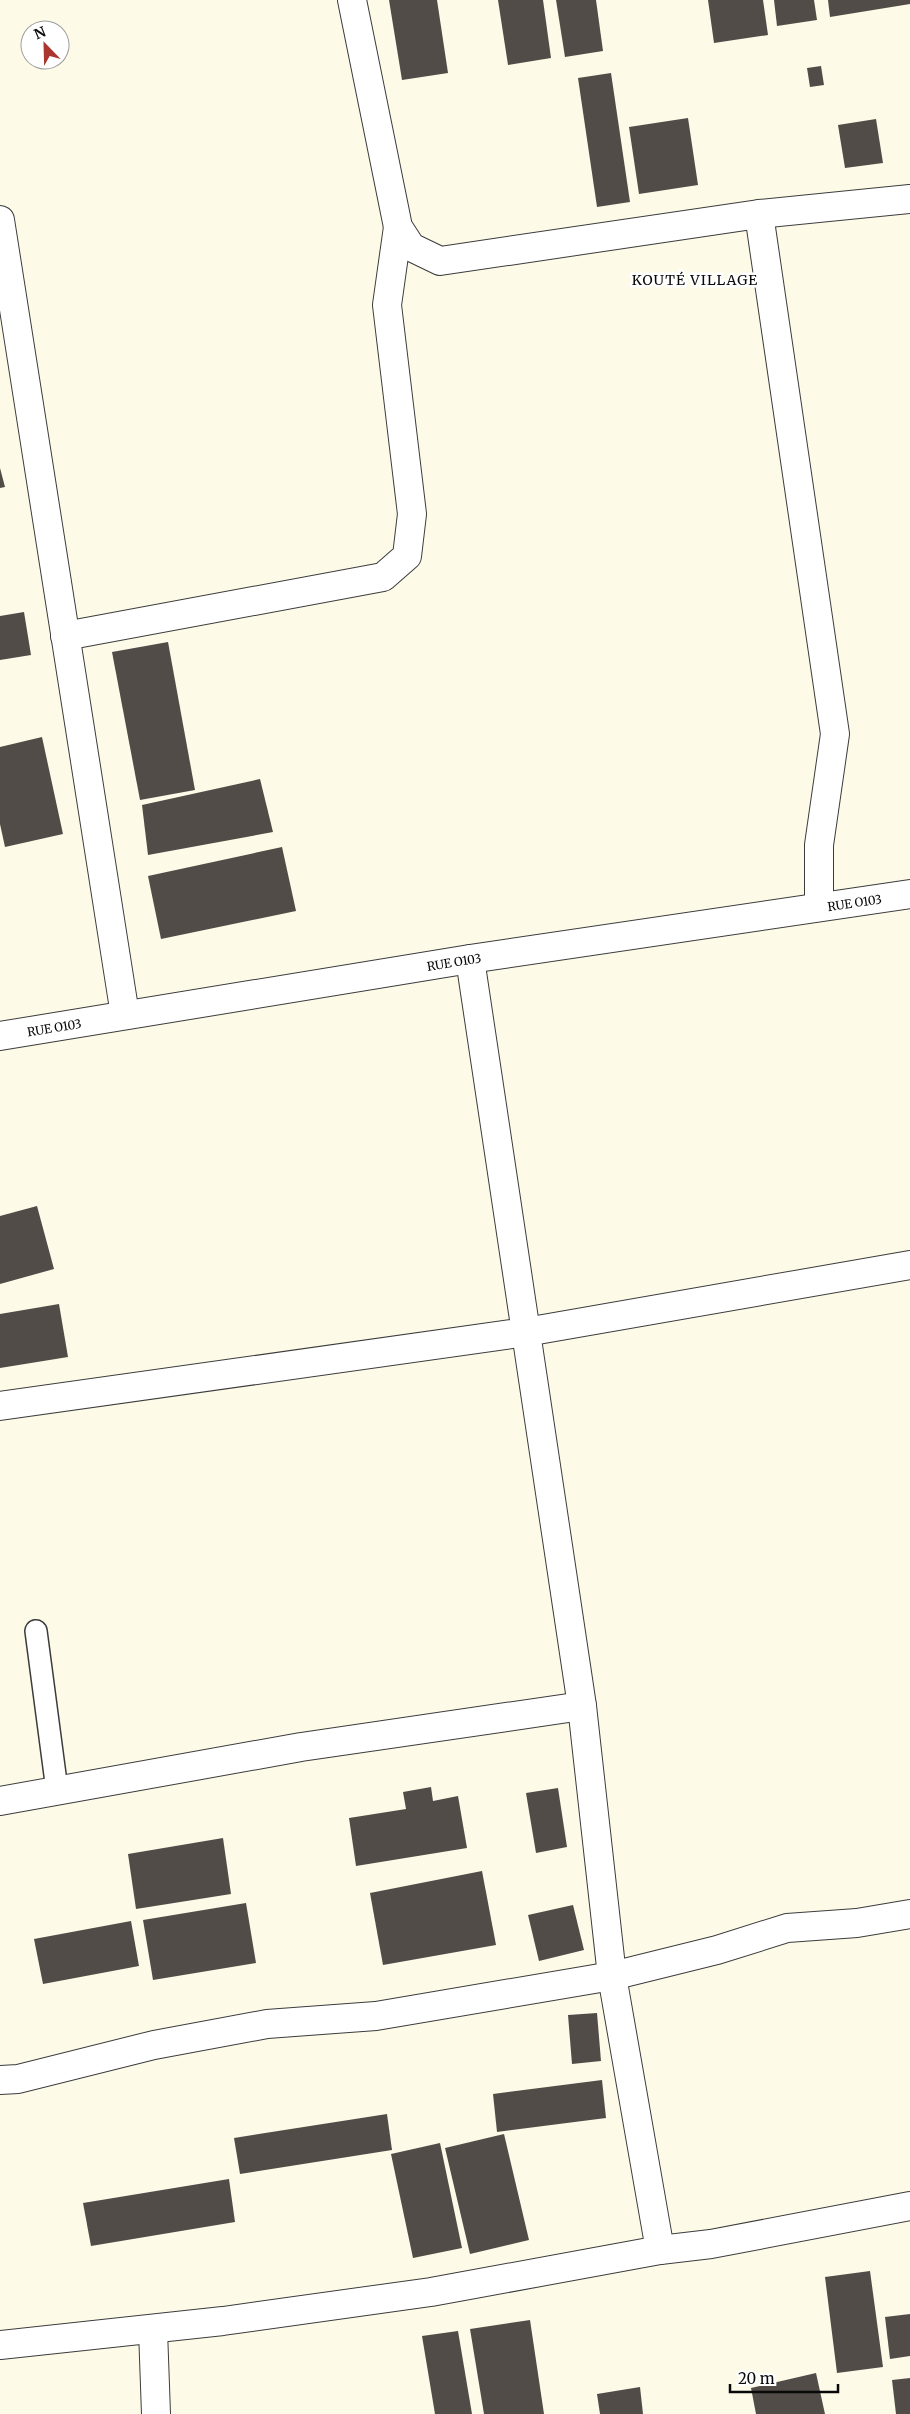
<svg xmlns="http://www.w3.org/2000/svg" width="910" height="2414" font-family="Merriweather,serif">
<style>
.building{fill:#514c47}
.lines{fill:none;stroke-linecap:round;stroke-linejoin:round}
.service-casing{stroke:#3c3c3c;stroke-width:24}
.minor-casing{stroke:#3c3c3c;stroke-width:30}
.service{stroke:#fff;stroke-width:21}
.minor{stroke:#fff;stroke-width:28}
.labels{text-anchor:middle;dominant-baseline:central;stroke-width:5;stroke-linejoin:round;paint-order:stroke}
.street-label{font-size:12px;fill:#090909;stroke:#fff}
.neighbourhood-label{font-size:14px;letter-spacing:1px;fill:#090909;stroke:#fff}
</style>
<rect width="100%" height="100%" fill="#fdfbe8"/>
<g class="building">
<path d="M389 0H437L448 73 402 80Z"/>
<path d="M498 0H543L551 58 508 65Z"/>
<path d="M556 0H596L603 51 565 57Z"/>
<path d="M708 0H763L768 35 714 43Z"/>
<path d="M774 0H814L817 20 777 26Z"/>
<path d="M828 0H910V4L830 17Z"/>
<path d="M821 66 824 85 810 87 807 68Z"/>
<path d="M611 73 630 202 597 207 578 78Z"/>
<path d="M688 118 698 185 639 194 629 127Z"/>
<path d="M876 119 883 163 845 168 838 125Z"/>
<path d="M0 468 5 487 0 488Z"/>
<path d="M24 612 31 655 0 660V616Z"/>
<path d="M168 642 195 790 140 800 112 652Z"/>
<path d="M42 737 63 834 5 847 0 824V747Z"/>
<path d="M260 779 273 832 148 855 142 805Z"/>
<path d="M282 847 296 911 161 939 148 876Z"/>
<path d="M37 1206 54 1269 0 1284V1216Z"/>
<path d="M59 1304 68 1357 0 1368V1314Z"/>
<path d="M431 1787 433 1801 458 1796 467 1848 356 1866 349 1818 406 1809 403 1792Z"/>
<path d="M558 1788 567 1847 536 1853 526 1793Z"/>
<path d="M223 1838 231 1894 136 1909 128 1854Z"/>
<path d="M482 1871 496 1945 383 1965 370 1893Z"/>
<path d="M246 1903 256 1963 153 1980 143 1920Z"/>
<path d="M573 1905 584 1950 539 1961 528 1915Z"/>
<path d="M131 1921 139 1966 43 1984 34 1939Z"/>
<path d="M597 2013 601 2061 572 2064 568 2015Z"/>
<path d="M602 2080 606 2118 497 2132 493 2094Z"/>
<path d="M387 2114 392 2150 240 2174 234 2138Z"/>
<path d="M504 2134 529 2240 470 2254 445 2148Z"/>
<path d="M440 2143 462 2248 413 2258 391 2154Z"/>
<path d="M229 2179 235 2222 91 2246 83 2203Z"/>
<path d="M870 2271 883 2367 837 2373 825 2277Z"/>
<path d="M910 2314V2356L890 2359 885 2317Z"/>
<path d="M530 2320 544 2414H484L470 2329Z"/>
<path d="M458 2331 472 2414H435L422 2336Z"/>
<path d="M816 2373 825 2414H756L751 2388Z"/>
<path d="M910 2378V2414H896L892 2380Z"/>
<path d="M640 2387 643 2414H600L597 2394Z"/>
</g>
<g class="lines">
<defs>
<path id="service" d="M36 1631 57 1790"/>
<g id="minor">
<path d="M352 0 398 227 411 247 440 261 759 214 910 199"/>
<path d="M759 214 835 734 819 845V907"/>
<path d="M0 220 125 1015"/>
<path d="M65 636 383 577 407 556 412 514 387 305 398 227"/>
<path d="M470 959 582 1706 612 1976 660 2250"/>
<path id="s1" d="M0 1036 470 959 910 894"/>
<path d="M0 1406 526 1332 910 1265"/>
<path d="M0 1801 301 1747 582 1706"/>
<path d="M0 2080 18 2079 154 2045 267 2024 376 2016 612 1976 717 1950 787 1928 857 1923 910 1914"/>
<path d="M153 2330 156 2414"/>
<path d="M0 2345 223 2321 431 2292 660 2250 711 2244 910 2206"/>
</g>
</defs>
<use href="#service" class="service-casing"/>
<use href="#minor" class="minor-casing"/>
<use href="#service" class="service"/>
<use href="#minor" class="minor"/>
</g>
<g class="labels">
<g class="street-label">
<text stroke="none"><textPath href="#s1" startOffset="865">RUE O103</textPath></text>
<text stroke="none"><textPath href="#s1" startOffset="460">RUE O103</textPath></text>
<text stroke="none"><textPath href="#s1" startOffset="55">RUE O103</textPath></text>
</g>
<g class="neighbourhood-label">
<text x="695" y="280">KOUTÉ VILLAGE</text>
</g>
</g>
<g transform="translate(45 45) rotate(337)"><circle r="24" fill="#ffffff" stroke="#9d9d9d"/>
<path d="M0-4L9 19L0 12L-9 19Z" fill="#ab362f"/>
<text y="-8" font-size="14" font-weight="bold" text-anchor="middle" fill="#090909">N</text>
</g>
<path d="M730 2384v8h108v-8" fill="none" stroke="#090909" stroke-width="2.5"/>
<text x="738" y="2384" font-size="15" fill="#090909" stroke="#ffffff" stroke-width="4" paint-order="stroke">20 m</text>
</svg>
